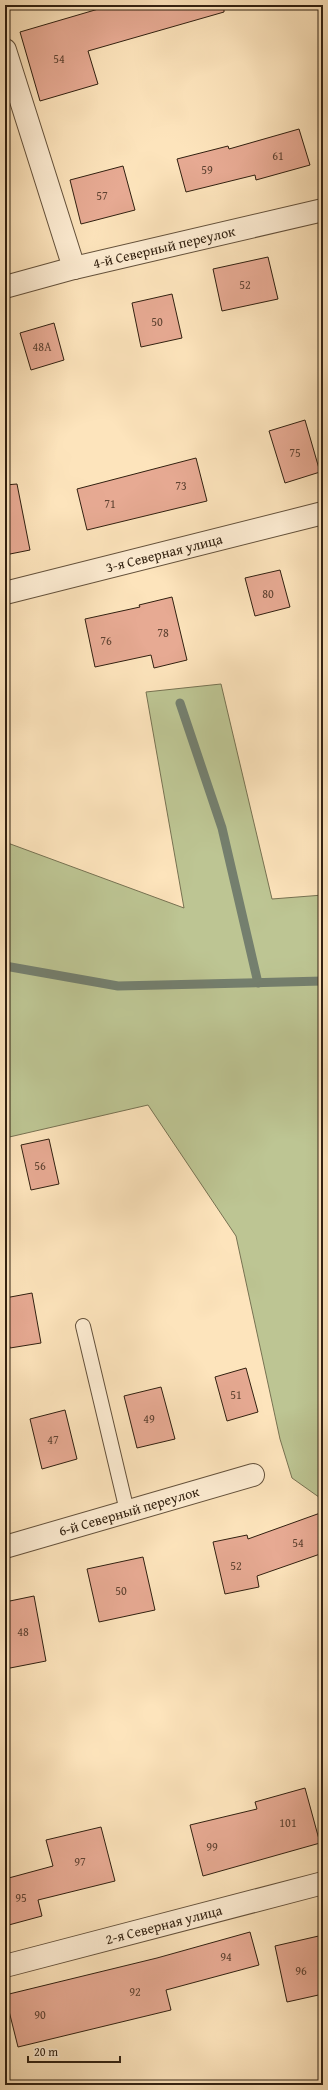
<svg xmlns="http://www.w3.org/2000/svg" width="328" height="2090" font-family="'Gentium Book Plus',serif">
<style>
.green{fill:#bdc593;stroke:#777252}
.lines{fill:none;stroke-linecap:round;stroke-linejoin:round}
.stream{stroke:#747f6e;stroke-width:9}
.building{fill:#e7aa93;stroke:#312010}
.service-casing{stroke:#64513b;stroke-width:16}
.minor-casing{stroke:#64513b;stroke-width:24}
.service{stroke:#feedd3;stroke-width:14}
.minor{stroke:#feedd3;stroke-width:22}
.labels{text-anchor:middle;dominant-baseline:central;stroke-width:3.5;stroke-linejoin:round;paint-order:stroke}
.number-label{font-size:12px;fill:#5e4231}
.street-label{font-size:14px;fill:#312010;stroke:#feedd3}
</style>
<rect width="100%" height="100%" fill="#fde4bc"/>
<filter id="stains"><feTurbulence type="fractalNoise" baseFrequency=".005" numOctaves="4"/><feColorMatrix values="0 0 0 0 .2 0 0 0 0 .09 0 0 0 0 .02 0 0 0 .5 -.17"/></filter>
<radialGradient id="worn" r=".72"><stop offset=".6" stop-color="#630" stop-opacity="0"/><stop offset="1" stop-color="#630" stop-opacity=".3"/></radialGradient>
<path class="green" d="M221 684 272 899 323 895V1500L292 1478 280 1439 236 1236 148 1105 5 1138V842L184 908 146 692Z"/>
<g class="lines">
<g class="stream">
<path d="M180 703 222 828 258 983"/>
<path d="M5 966 118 986 323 981"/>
</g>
</g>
<g class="building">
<path d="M112 5H224V12L88 51 98 84 40 101 20 32Z"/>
<path d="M299 129 310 165 256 180 255 175 186 192 177 159 228 146 229 149Z"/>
<path d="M123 166 135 210 81 224 70 180Z"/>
<path d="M268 257 278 299 222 311 213 269Z"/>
<path d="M172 294 182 338 141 347 132 303Z"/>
<path d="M54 323 64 360 31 370 20 333Z"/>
<path d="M305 420 320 472 285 483 269 431Z"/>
<path d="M196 458 207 501 87 530 77 489Z"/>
<path d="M17 484 30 550 5 555V485Z"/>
<path d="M280 570 290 607 255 616 245 578Z"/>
<path d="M172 597 187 660 154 668 151 655 95 667 85 619 140 607 139 605Z"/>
<path d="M49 1139 59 1184 31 1190 21 1145Z"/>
<path d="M32 1293 41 1343 10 1348 5 1322V1298Z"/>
<path d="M246 1368 258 1412 227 1421 215 1377Z"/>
<path d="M161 1387 175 1439 137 1448 124 1396Z"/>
<path d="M65 1410 77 1459 42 1469 30 1419Z"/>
<path d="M323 1512V1553L257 1576 259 1587 225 1594 213 1542 247 1535 248 1539Z"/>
<path d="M143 1557 155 1610 99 1622 87 1569Z"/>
<path d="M34 1596 46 1661 5 1669V1602Z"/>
<path d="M305 1788 320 1843 203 1876 190 1825 257 1809 255 1802Z"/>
<path d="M101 1827 115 1881 38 1900 42 1916 5 1926V1879L53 1866 46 1840Z"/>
<path d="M250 1932 259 1965 166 1990 171 2010 18 2047 5 1995 157 1958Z"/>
<path d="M323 1935V1994L287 2002 275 1946Z"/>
</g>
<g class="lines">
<defs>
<path id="service" d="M83 1326 127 1511"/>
<g id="minor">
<path d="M5 50 74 268"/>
<path id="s1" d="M5 287 74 268 323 210"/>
<path id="s2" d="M5 593 323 513"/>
<path id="s3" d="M5 1547 253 1475"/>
<path id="s4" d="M5 1966 323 1883"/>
</g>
</defs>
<use href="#service" class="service-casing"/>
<use href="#minor" class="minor-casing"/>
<use href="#service" class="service"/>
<use href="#minor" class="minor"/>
</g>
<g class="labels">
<g class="number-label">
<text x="59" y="58">54</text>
<text x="278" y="155">61</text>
<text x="207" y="169">59</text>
<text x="102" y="195">57</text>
<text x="245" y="284">52</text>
<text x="157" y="321">50</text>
<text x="42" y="346">48А</text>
<text x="295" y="452">75</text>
<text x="181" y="485">73</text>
<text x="110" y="503">71</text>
<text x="268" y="593">80</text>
<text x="163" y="632">78</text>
<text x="106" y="640">76</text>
<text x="40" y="1165">56</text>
<text x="236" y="1394">51</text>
<text x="149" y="1418">49</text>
<text x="53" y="1439">47</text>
<text x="298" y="1542">54</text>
<text x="236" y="1565">52</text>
<text x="121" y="1590">50</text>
<text x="23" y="1631">48</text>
<text x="288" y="1822">101</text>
<text x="212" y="1846">99</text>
<text x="80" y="1861">97</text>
<text x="21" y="1897">95</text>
<text x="226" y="1956">94</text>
<text x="301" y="1970">96</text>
<text x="135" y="1991">92</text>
<text x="40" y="2014">90</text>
</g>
<g class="street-label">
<text stroke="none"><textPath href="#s1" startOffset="164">4-й Северный переулок</textPath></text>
<text stroke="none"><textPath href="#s2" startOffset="164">3-я Северная улица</textPath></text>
<text stroke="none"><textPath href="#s3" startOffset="129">6-й Северный переулок</textPath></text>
<text stroke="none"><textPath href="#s4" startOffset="164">2-я Северная улица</textPath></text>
</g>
</g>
<rect width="328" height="2090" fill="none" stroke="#fde4bc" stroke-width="20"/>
<rect x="6" y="6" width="316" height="2078" fill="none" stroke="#312010" stroke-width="2"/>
<rect x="10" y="10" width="308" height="2070" fill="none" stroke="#312010"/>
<path d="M28 2056v6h92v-6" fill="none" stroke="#312010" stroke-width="2"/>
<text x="34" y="2056" font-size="12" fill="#312010" stroke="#feedd3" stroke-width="3" paint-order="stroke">20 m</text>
<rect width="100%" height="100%" filter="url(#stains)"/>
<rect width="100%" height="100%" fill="url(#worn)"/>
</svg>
